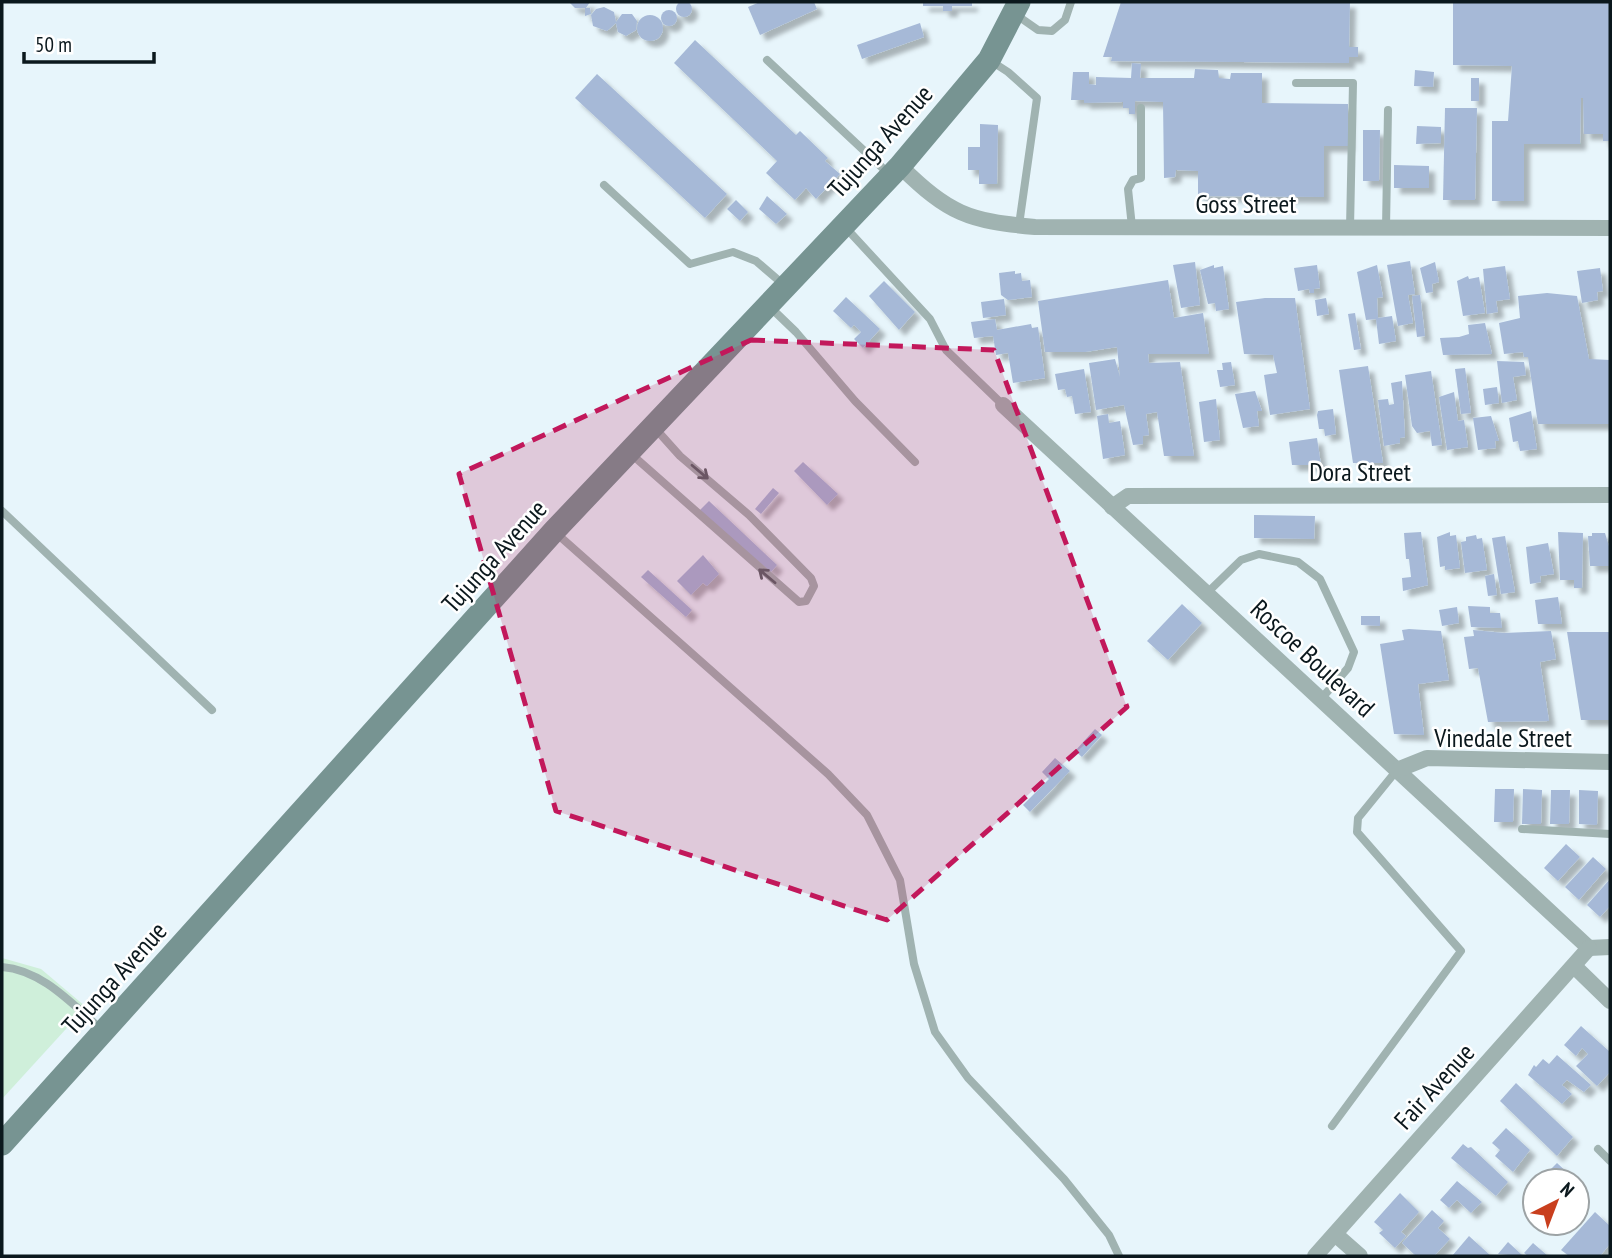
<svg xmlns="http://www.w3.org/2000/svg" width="1612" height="1258" font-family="'PT Sans Narrow',sans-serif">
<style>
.green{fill:#cfefda}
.building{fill:#a6b9d7;filter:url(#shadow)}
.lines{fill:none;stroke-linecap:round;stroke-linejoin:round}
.lane{stroke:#a0b3b1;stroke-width:8}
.street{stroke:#a0b3b1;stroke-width:16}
.secondary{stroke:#779492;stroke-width:23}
.oneway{stroke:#566667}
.marked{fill:#c2185b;fill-opacity:0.2;stroke:#c2185b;stroke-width:5;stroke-dasharray:14 9;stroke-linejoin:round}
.labels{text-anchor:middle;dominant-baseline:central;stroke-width:5;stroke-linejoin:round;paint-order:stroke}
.street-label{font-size:26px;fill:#0b181d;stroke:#fff}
</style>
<defs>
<filter id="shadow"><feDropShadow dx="6" dy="6" stdDeviation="2" flood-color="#0004"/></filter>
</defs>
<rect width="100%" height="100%" fill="#e7f5fb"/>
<path class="green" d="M2 958 41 969 86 1007 2 1099Z"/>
<g class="building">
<circle cx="684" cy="9" r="8"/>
<path d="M569 2H590L586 8H590L591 14 585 16V8H575Z"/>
<path d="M760 2H814L817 9 760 35 748 7Z"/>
<path d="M923 2H972V6H952V11H943V6H923Z"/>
<path d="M1121 2H1350L1349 47H1358V57H1349V63L1111 61 1112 57H1103Z"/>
<path d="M1453 2H1610V141H1603V134H1584L1583 98H1581L1580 144H1524V201H1492V121H1508L1512 66 1453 65Z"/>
<path d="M604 7 614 12 616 22 622 14H632L637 21 636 30 626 36 618 32 616 23 607 31 593 26 591 15 596 9Z"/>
<circle cx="669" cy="18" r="8"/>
<circle cx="650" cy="28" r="13"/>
<path d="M920 23 924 37 862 59 857 45Z"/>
<path d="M695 40 796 135 800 131 828 158 825 161 840 174 816 199 806 188 795 200 766 173 777 161 674 63Z"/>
<path d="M1132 63 1141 64 1140 78H1194L1195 69 1218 70 1219 78 1230 79 1231 73H1262V103L1348 104V146H1324V197L1198 196V171L1176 170 1175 177 1164 178 1163 102 1135 101V114H1129V108H1123V102L1084 103V100H1071L1073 72H1089V84L1096 85V77L1131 78Z"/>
<path d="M1415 70 1434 72 1433 87 1414 86Z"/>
<path d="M597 74 727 194 705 218 575 98Z"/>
<rect x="1471" y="78" width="8" height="23"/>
<path d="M1445 108H1477L1475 200H1443Z"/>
<path d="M980 124 998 125 997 184H979V170H968V147H980Z"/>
<path d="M1417 126 1441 127V143L1416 144Z"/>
<path d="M1363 130H1380L1379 181H1363Z"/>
<path d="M1394 165 1429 166V188H1394Z"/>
<path d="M767 196 787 214 776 224 759 209Z"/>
<path d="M736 200 748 212 740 221 727 209Z"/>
<path d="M1410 261 1415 294 1408 295 1413 323 1398 326 1387 265Z"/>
<path d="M1195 262 1200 305 1181 308 1173 265Z"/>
<path d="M1435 262 1439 282 1432 284 1433 292 1426 293 1420 268Z"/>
<path d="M1214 265V268L1223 266 1229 309 1216 311 1215 303 1208 304 1200 270Z"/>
<path d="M1317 265 1320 288 1314 289V293H1310L1309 289 1298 291 1294 268Z"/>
<path d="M1377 265 1383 297 1377 298 1378 318 1392 316 1396 341 1379 344 1376 319 1366 320 1357 272Z"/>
<path d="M1505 266 1510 299 1496 301 1498 312 1487 314 1483 269Z"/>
<path d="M1600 268 1603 291 1597 292 1598 300 1582 303 1577 271Z"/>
<path d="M1015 271V274L1021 273 1022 281 1030 280 1032 297 1008 300 1001 295 999 273Z"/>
<path d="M1468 276 1469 279 1479 277 1485 313 1463 316 1457 281Z"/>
<path d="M1168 280 1174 318 1203 313 1209 354H1148L1149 363 1180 362 1194 456H1164L1157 412 1146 414 1149 435 1143 436V444L1133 445 1124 405 1096 410 1089 363 1115 359 1120 377 1117 347 1085 352H1045L1038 301Z"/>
<path d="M884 281 915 312 899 330 869 296Z"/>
<path d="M1547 293 1577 296 1589 359 1610 360V424H1538L1528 357H1524L1523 352 1504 354 1499 323 1520 318 1518 296Z"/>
<path d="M1420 295 1425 336 1417 337 1412 296Z"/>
<path d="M846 297 880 329 863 348 854 339 861 332 854 325 851 328 833 311Z"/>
<path d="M1265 298H1295L1310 409 1270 415 1264 375 1277 373 1273 355 1244 354 1236 302Z"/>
<path d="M1326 298 1329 314 1317 316 1315 300Z"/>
<path d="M1004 299 1006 315 983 318 981 302Z"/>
<path d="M1355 313 1361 349 1354 350 1348 314Z"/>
<path d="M995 319 997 330 1031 324 1032 328 1038 327 1045 378 1013 383 1008 353 996 355 993 336 974 338 971 322Z"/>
<path d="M1485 323 1492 354 1443 355 1440 338 1459 337 1469 334 1468 325Z"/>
<path d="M1497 361 1524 362 1526 375 1513 377 1517 400 1502 403Z"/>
<path d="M1231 362 1235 385 1220 387 1217 370H1223L1222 363Z"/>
<path d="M1368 366 1383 463H1353L1339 370Z"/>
<path d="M1465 368 1471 413 1461 414 1455 369Z"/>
<path d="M1084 369 1091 412 1075 414 1072 396 1067 397 1065 389 1058 390 1055 374Z"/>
<path d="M1431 371 1442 445 1432 446 1430 431 1417 433 1412 426 1405 375Z"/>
<path d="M1402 381 1405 437 1400 438V443L1384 446 1378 400 1388 399 1389 405 1394 404 1391 383Z"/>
<path d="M1497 387 1499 403 1485 405 1483 389Z"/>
<path d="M1255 391 1262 411H1257L1259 426 1243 428 1235 394Z"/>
<path d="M1454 392 1458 421 1464 420 1468 447 1447 450 1439 397Z"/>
<path d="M1216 399 1220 440 1204 442 1199 402Z"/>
<path d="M1333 409 1336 434 1325 436 1324 429H1319L1317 415 1318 411Z"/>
<path d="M1531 411 1537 449 1520 451 1518 441 1513 442 1509 418Z"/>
<path d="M1108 414 1109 423 1120 421 1125 455 1103 459 1097 416Z"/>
<path d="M1491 416 1499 441H1495L1496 448 1478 450 1473 418Z"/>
<path d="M1317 438 1321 465H1292L1289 442Z"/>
<path d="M803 462 838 494 827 505 794 471Z"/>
<path d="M773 488 779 493 761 514 755 509Z"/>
<path d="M709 501 777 565 771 572 699 511Z"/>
<path d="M1254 515 1315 516 1314 539 1254 538Z"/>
<path d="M1421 532 1428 585 1403 591 1402 578 1411 577 1409 559H1406L1404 533Z"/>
<path d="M1450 532V536L1456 535 1460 568 1445 570V566L1440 567 1437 537Z"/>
<path d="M1558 532 1583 533 1582 588H1574V580H1560Z"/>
<path d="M1592 533H1605L1610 550V566H1590L1588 536H1592Z"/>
<path d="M1476 535 1477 539 1482 538 1487 570 1465 573 1461 542 1466 541V537Z"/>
<path d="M1505 536 1515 592 1501 594 1492 538Z"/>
<path d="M1548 543 1554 574 1540 576 1541 582 1530 584 1526 547Z"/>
<path d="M703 555 719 574 707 586 703 583 691 595 677 581Z"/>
<path d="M648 570 692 610 686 617 641 577Z"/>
<path d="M1494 574 1497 595 1488 596 1485 576Z"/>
<path d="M1558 597 1562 624H1538L1535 600Z"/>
<path d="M1182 604 1202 623 1168 660 1147 641Z"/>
<path d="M1468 606 1490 607V613H1500L1502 628 1471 627Z"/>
<path d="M1457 607 1459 623 1442 626 1439 610Z"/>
<path d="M1361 616H1380V626L1361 625Z"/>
<path d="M1409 629 1441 631 1449 680 1418 684 1424 735 1394 734 1380 644 1404 640 1402 630Z"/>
<path d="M1473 630 1504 633 1551 631 1556 659 1540 662 1549 721 1488 722 1478 668 1469 669 1464 637 1474 636Z"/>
<path d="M1567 632H1610V720H1581Z"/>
<path d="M1095 729 1102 735 1082 757 1075 751Z"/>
<path d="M1055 758 1070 771 1030 812 1023 805 1049 779 1042 772Z"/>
<path d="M1495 789H1514L1513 822H1494Z"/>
<path d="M1523 789 1542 790 1541 824H1522Z"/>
<path d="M1551 790H1570L1569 824H1550Z"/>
<path d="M1579 790 1598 791 1597 825 1579 824Z"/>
<path d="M1566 844 1580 857 1558 881 1544 868Z"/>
<path d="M1593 857 1606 869 1579 900 1565 887Z"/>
<path d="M1610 879V906L1600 917 1587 905Z"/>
<path d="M1581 1026 1610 1052V1072L1597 1086 1576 1066 1588 1054 1582 1048 1576 1056 1564 1045Z"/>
<path d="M1557 1055 1591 1085 1584 1092 1567 1080 1562 1085 1572 1094 1562 1104 1528 1075 1534 1065 1536 1067 1543 1059 1549 1064Z"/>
<path d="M1516 1083 1573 1137 1557 1156 1500 1101Z"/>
<path d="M1506 1128 1530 1150 1513 1172 1495 1156 1500 1150 1492 1143Z"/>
<path d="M1463 1144 1468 1148 1471 1147 1508 1182 1496 1196 1451 1158Z"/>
<path d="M1557 1163 1569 1174 1562 1181H1556L1547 1173Z"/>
<path d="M1457 1181 1482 1202 1471 1213 1457 1200 1449 1208 1440 1200Z"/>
<path d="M1400 1193 1419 1212 1401 1232 1406 1236 1395 1248 1379 1233 1383 1230 1374 1222Z"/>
<path d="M1432 1210 1444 1221 1438 1228 1450 1239 1434 1256H1416L1402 1243Z"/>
<path d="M1595 1212 1610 1226V1244L1600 1256H1569L1561 1250Z"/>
<path d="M1469 1236 1491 1256H1452Z"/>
<path d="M1508 1242 1522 1255 1520 1256 1498 1254Z"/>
<path d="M1533 1243 1548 1256H1528L1524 1253Z"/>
</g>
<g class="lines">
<g class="lane">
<path d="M1015 14 1038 30 1052 31 1065 20 1071 2"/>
<path d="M767 60 889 174"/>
<path d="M991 61 1008 72 1037 98 1019 225"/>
<path d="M1296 83H1353L1350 228"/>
<path d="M604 185 690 264 733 252 756 261 784 285"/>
<path d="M1132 227 1128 189 1133 180 1141 178V108"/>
<path d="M846 228 930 319 946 350 1003 405"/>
<path d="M1386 228 1388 110"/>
<path d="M769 306 796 332 855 401 915 462"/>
<path d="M630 453 799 602 806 601 814 586 811 578 749 515 680 456 654 427"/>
<path d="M2 511 212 710"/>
<path d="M556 533 828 774 867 815 900 880 914 964 935 1032 968 1078 1064 1179 1109 1235 1119 1256"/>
<path d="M1207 593 1241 560 1259 554 1298 562 1320 579 1354 652 1348 668 1321 699"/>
<path d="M1522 829 1610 834"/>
<path d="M2 967C42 970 72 1004 101 1029"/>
<path d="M1332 1126 1461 951 1357 832 1358 818 1397 770"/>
<path d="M1598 1149 1610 1161"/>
</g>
<g class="street">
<path d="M900 166C949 214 968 221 1035 227L1610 228"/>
<path d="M1003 405 1589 948"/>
<path d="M1112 507 1128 496 1610 495"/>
<path d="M1397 770 1427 758 1610 762"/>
<path d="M1589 948 1610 947"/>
<path d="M1574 966 1610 1001"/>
<path d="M1335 1234 1360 1256"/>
<path d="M1315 1256 1589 948"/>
</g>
<path class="secondary" d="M2 1144 554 531 900 166 989 60 1019 2"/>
</g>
<defs><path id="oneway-shaft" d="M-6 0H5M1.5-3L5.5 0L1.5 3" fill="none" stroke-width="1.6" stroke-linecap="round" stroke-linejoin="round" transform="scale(1.75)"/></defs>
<g class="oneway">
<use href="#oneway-shaft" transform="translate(700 472) rotate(40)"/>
<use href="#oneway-shaft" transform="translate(767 576) rotate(-140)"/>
</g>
<path class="marked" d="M751 340 994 350 1127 707 887 920 556 811 459 474Z"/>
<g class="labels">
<g class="street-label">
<text transform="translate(880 141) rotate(-48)">Tujunga Avenue</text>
<text x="1246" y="203">Goss Street</text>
<text x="1360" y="471">Dora Street</text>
<text transform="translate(494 556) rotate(-48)">Tujunga Avenue</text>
<text transform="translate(1313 658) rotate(43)">Roscoe Boulevard</text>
<text x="1503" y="737">Vinedale Street</text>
<text transform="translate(114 978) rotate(-48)">Tujunga Avenue</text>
<text transform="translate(1434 1086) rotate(-48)">Fair Avenue</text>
</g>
</g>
<rect width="1612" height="1258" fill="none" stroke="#0b181d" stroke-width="7"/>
<g transform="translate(1556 1202) rotate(42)"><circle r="33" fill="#ffffff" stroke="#9da3a5" stroke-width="2"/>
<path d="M0-5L12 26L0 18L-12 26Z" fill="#c93f1e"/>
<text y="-10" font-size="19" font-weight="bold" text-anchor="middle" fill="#0b181d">N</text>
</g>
<path d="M24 52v10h130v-10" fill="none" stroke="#0b181d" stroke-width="3.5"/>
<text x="35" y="52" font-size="21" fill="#0b181d" stroke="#ffffff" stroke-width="5" paint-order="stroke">50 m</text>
</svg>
